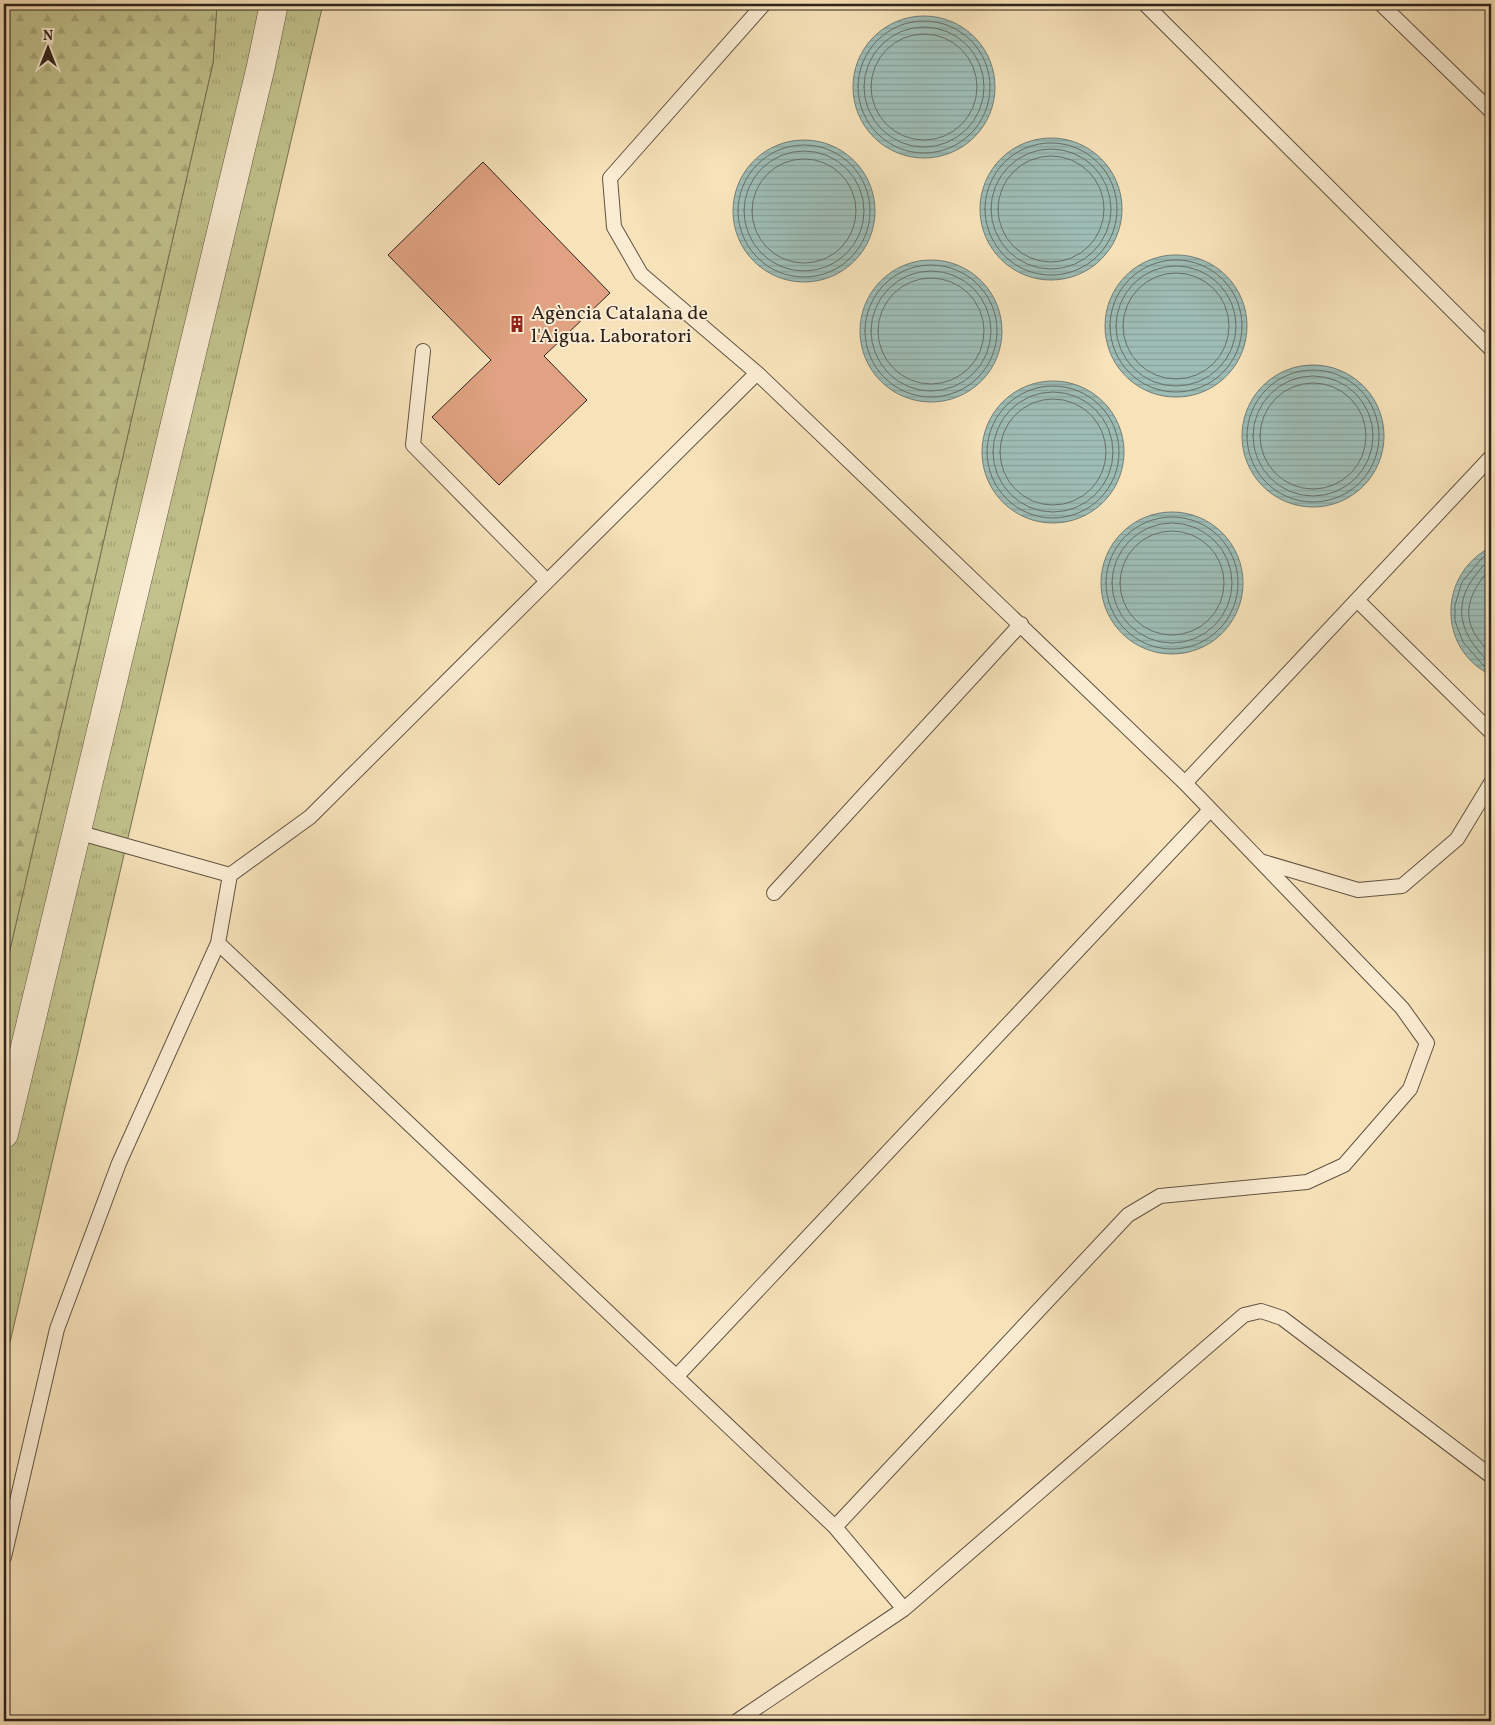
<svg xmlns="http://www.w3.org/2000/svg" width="1495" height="1725" font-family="Vollkorn,serif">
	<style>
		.grass { fill: url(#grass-tufts); stroke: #787254 }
		.forest { fill: url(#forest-firs); stroke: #787254 }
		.water { fill: url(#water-rules); stroke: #727f78 }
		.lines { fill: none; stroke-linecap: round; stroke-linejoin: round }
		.shore { stroke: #667068; stroke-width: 1 }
		.building { fill: #e0a282; stroke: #2f231c }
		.service-casing { stroke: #615343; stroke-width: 16 }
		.tertiary-casing { stroke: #615343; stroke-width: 29 }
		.service { stroke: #faecd2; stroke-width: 14 }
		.tertiary { stroke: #faecd2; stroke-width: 28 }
		.labels { text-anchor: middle; stroke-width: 4; stroke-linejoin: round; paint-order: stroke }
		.poi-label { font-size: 20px; fill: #2f231c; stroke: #faecd2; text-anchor: start }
	</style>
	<defs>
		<pattern id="grass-tufts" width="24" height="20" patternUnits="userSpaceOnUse" patternTransform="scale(1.25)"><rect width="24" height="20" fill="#c1c28c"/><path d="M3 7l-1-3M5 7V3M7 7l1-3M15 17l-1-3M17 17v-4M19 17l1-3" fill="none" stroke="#a6a678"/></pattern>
		<pattern id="forest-firs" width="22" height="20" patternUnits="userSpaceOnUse" patternTransform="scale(1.25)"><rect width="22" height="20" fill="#c1c28c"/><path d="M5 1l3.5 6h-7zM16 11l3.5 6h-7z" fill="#a6a678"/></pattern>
		<pattern id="water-rules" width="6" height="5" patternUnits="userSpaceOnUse" patternTransform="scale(1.25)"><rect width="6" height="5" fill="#9ebdb5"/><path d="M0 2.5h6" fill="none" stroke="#88a29b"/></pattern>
	</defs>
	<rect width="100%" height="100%" fill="#f7e2b9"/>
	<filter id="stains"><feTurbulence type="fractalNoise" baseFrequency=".004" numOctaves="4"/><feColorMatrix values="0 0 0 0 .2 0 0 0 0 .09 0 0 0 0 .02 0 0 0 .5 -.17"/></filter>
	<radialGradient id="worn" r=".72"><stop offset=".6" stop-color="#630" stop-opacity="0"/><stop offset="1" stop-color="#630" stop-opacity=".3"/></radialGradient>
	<path class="grass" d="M217 4H323L4 1368V976L213 63Z"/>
	<path class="forest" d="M4 4H217L213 63 4 976Z"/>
	<path class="water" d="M853 87a71 71 0 1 1 142 0a71 71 0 1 1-142 0Z
		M980 209a71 71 0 1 1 142 0a71 71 0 1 1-142 0Z
		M733 211a71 71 0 1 1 142 0a71 71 0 1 1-142 0Z
		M1105 326a71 71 0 1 1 142 0a71 71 0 1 1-142 0Z
		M860 331a71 71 0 1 1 142 0a71 71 0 1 1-142 0Z
		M1242 436a71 71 0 1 1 142 0a71 71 0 1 1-142 0Z
		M982 452a71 71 0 1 1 142 0a71 71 0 1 1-142 0Z
		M1101 583a71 71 0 1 1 142 0a71 71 0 1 1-142 0Z
		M1491 547V675C1437 649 1438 574 1491 547Z"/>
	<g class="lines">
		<path class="shore" d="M858 87a66 66 0 1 1 132 0a66 66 0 1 1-132 0Z
			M864 87a60 60 0 1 1 120 0a60 60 0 1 1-120 0Z
			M871 87a53 53 0 1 1 106 0a53 53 0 1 1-106 0Z
			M985 209a66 66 0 1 1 132 0a66 66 0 1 1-132 0Z
			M738 211a66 66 0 1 1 132 0a66 66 0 1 1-132 0Z
			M991 209a60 60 0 1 1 120 0a60 60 0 1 1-120 0Z
			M744 211a60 60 0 1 1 120 0a60 60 0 1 1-120 0Z
			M998 209a53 53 0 1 1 106 0a53 53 0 1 1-106 0Z
			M752 211a52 52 0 1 1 104 0a52 52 0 1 1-104 0Z
			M1110 326a66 66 0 1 1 132 0a66 66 0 1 1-132 0Z
			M865 331a66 66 0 1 1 132 0a66 66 0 1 1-132 0Z
			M1116 326a60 60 0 1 1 120 0a60 60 0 1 1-120 0Z
			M871 331a60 60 0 1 1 120 0a60 60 0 1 1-120 0Z
			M1123 326a53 53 0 1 1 106 0a53 53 0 1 1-106 0Z
			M878 331a53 53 0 1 1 106 0a53 53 0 1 1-106 0Z
			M1247 436a66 66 0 1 1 132 0a66 66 0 1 1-132 0Z
			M1253 436a60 60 0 1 1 120 0a60 60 0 1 1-120 0Z
			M1260 436a53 53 0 1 1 106 0a53 53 0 1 1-106 0Z
			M987 452a66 66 0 1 1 132 0a66 66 0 1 1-132 0Z
			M993 452a60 60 0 1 1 120 0a60 60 0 1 1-120 0Z
			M1000 452a53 53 0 1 1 106 0a53 53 0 1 1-106 0Z
			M1106 583a66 66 0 1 1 132 0a66 66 0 1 1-132 0Z
			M1112 583a60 60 0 1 1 120 0a60 60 0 1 1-120 0Z
			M1120 583a52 52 0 1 1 104 0a52 52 0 1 1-104 0Z
			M1491 553 1482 558 1462 582 1455 605V621L1463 642 1483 665 1491 670
			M1491 560C1484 563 1480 570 1475 576 1456 600 1458 626 1477 649 1482 654 1485 660 1491 663
			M1491 568C1473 587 1460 611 1476 636 1480 642 1486 648 1491 654"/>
	</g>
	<path class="building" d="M483 162 610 293 544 356 587 400 499 485 432 417 491 360 388 255Z"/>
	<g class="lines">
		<g class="service-casing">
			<path id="service" d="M1145 4 1491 349
				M1381 4 1491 111
				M423 351 413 445 547 581
				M757 373 1185 783 1402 1008 1427 1043 1410 1089 1344 1165 1307 1182 1160 1196 1128 1215 835 1527
				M1357 600 1491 732
				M1185 783 1491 457
				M77 832 230 875
				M1260 861 1358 890 1402 886 1457 839 1491 783
				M774 893 1021 624
				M218 943 835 1527 904 1609 737 1721
				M676 1377 1210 810
				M4 1557 57 1329 119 1163 218 943 230 875 310 817 757 373 641 274 614 227 610 178 764 4
				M904 1609 1244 1315 1261 1311 1282 1318 1491 1476"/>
		</g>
		<g class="tertiary-casing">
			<path id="tertiary" d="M4 1134 261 66 274 4"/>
		</g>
		<use href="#service" class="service"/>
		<use href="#tertiary" class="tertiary"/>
	</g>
	<defs>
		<g id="building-bare" transform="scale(1.35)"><path d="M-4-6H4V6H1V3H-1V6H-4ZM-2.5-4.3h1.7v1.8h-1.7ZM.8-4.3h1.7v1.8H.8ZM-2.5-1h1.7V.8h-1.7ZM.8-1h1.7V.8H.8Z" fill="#8f2418" stroke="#faecd2" stroke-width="2.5" paint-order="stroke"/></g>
	</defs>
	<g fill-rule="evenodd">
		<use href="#building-bare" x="517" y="324"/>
	</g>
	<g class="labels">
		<g class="poi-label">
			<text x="531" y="319">Agència Catalana de<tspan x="531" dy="23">l'Aigua. Laboratori</tspan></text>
		</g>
	</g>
	<rect width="1495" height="1725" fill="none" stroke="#f7e2b9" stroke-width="20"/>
	<rect x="5" y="5" width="1485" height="1715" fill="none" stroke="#2f231c" stroke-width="2.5"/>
	<rect x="10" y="10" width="1475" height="1705" fill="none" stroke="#2f231c"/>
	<g transform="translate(48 48)" stroke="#faecd2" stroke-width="4" paint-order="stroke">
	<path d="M0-4L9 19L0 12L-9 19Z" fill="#2f231c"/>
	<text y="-8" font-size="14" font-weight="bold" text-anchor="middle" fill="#2f231c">N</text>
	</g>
	<rect width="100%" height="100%" filter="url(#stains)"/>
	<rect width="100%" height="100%" fill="url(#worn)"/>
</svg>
